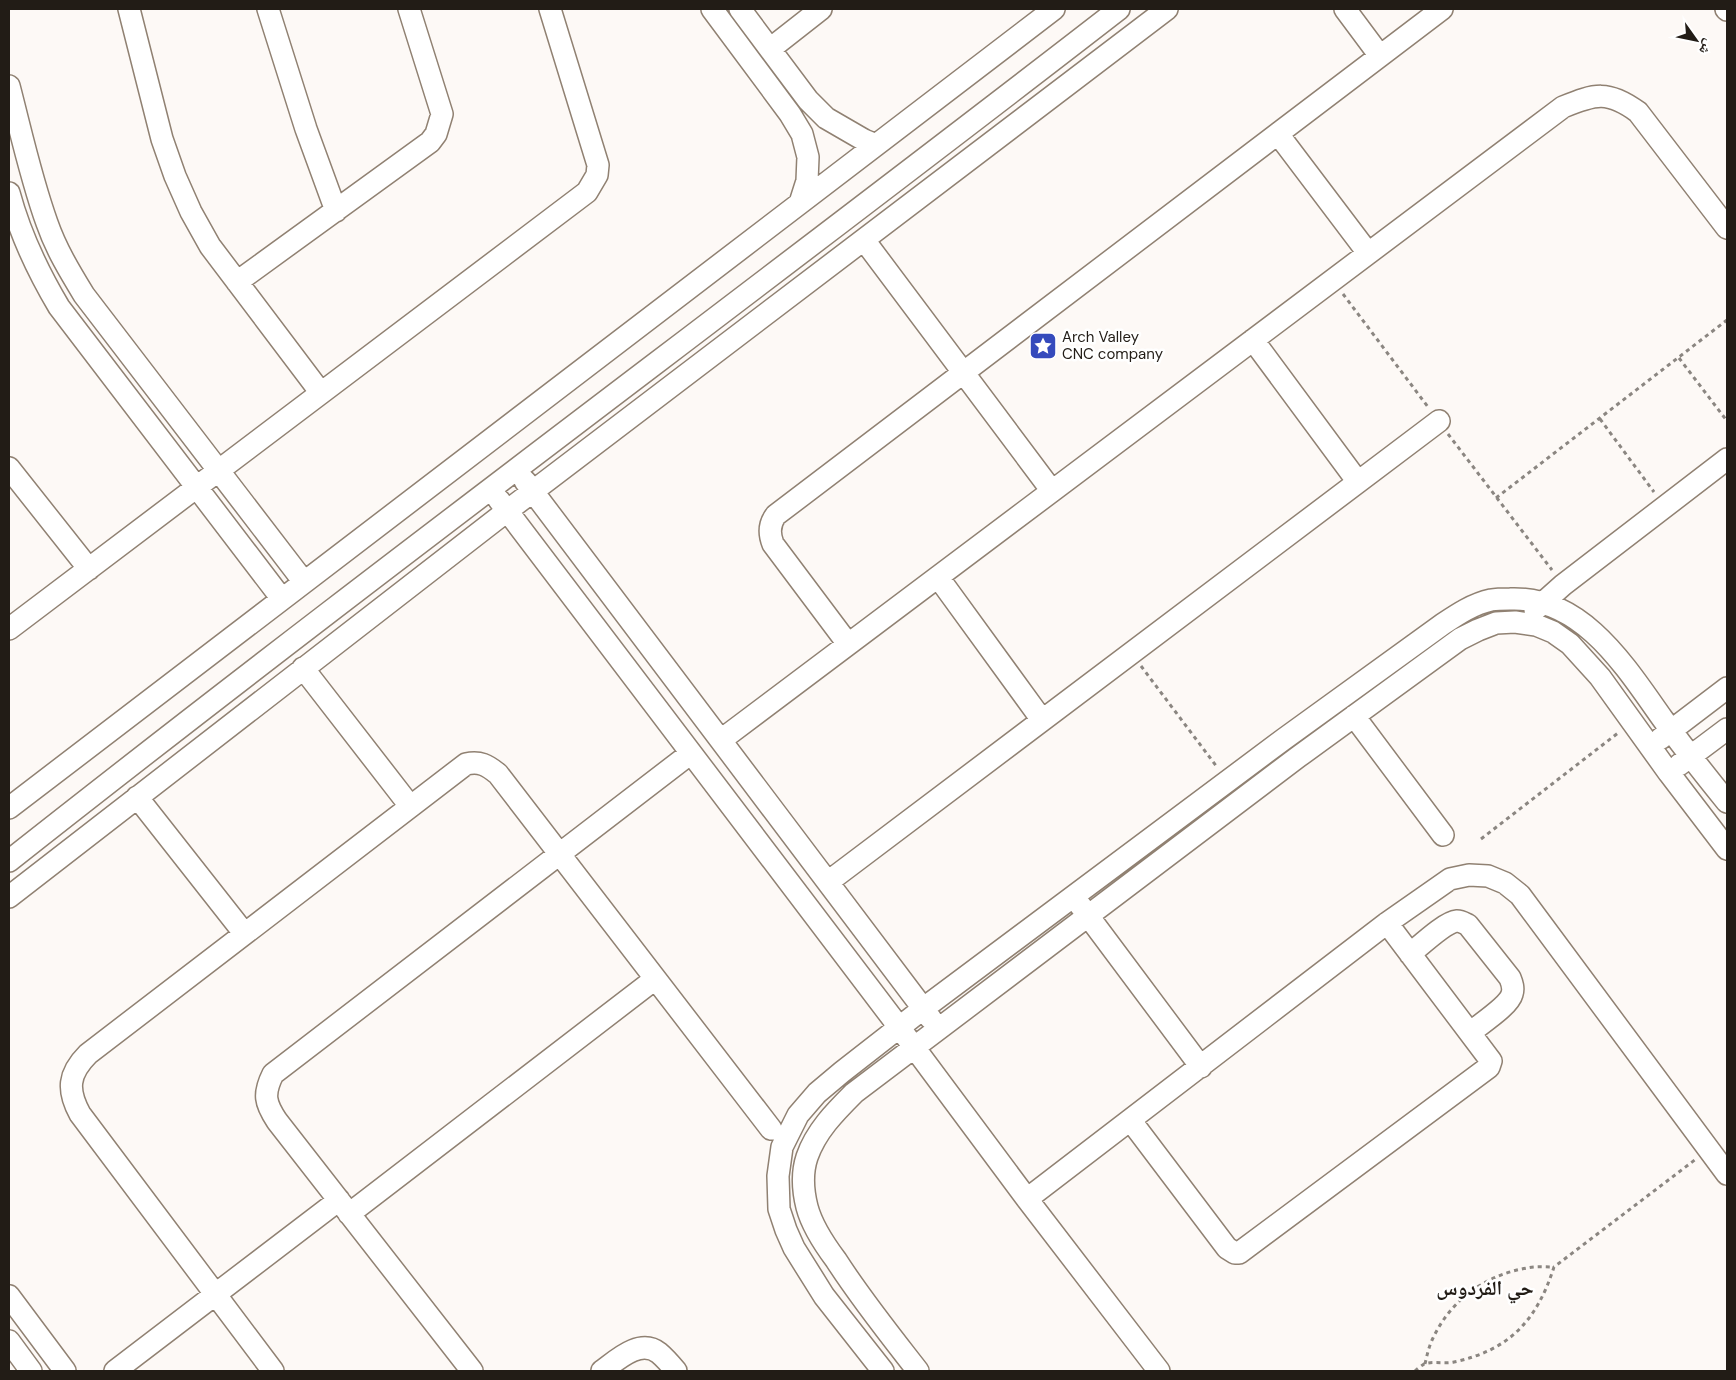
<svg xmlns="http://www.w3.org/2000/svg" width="1736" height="1380" font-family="'DM Sans','Noto Naskh Arabic',sans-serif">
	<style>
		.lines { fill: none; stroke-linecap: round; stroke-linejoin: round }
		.minor-casing { stroke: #908172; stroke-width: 24 }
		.path { stroke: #8b8681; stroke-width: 3; stroke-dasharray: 4 4; stroke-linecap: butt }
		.minor { stroke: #fff; stroke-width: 21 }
		.labels { text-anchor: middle; stroke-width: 5; stroke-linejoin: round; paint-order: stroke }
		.poi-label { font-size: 15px; fill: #221c16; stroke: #fff; text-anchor: start }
		.district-label { font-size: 20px; font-weight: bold; fill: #221c16; stroke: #fff }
	</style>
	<rect width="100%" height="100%" fill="#fdf9f6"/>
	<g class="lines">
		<g class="minor-casing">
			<path id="minor" d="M129 9 162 139 175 176 191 212 210 246 321 393
				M268 9 306 129 336 211
				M712 9 790 114 802 134 808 157 807 181 800 203
				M740 9 808 100 826 118 864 140 876 145
				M1345 9 1380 56
				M1726 9 1727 10
				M770 49 821 9
				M9 86C21 132 31 179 47 223 56 249 70 272 84 295L304 582
				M1278 134 1368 253
				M9 193C20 234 37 270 59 307L282 599
				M864 240 1052 491
				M237 282 430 142 436 134 442 114 409 9
				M1253 340 1358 482
				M9 468 89 569
				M525 481 931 1019
				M499 500 899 1027 1027 1199 1159 1371
				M938 577 1042 720
				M1535 610 1563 585 1727 459
				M9 629 587 192 597 175 598 165 550 9
				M848 644 773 544C769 534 769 524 776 515L1442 9
				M303 668 410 806
				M1354 716 1443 835
				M1660 739 1727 688
				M721 740 1563 107C1595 94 1608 90 1638 112L1727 228
				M1679 765 1727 729
				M137 797 244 933
				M9 808 1054 9
				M9 861C375 572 750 295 1119 9
				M828 882 1439 421
				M9 897 507 511 1167 9
				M1080 905 1201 1067
				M1410 954C1420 946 1445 922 1457 921 1461 921 1464 923 1468 925L1510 978C1512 983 1514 988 1512 994 1509 1006 1480 1024 1470 1033
				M1131 1121 1227 1248 1235 1253H1239L1489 1067 1491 1061 1387 923
				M1027 1199 1387 923 1450 879 1469 875 1488 876 1505 883 1520 895 1727 1174
				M349 1214 655 979
				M9 1296 65 1371
				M9 1341 31 1371
				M115 1371 339 1200
				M273 1371 80 1114C67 1090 68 1074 88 1054L466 764C480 761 487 765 498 774L771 1129
				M472 1371 277 1121C265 1103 263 1094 273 1074L691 753
				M602 1371C617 1360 640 1338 659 1353 665 1358 671 1365 676 1371
				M883 1371 824 1296 794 1248 786 1230 779 1209 778 1176 782 1147 798 1115 817 1093 842 1072 924 1008 1284 739 1443 624C1458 614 1473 604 1491 600 1497 599 1504 599 1510 599 1582 596 1625 666 1662 718 1683 747 1705 775 1727 802
				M918 1371C890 1335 861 1299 836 1260 824 1244 812 1226 807 1207 803 1191 802 1172 807 1157 816 1131 835 1112 854 1093L1298 757 1460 639 1478 630 1496 623 1515 622 1536 625 1553 632 1570 644 1600 677 1669 773 1727 849"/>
		</g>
		<path class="path" d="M1343 294 1428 407
			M1679 358 1727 421
			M1600 419 1654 492
			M1448 434 1552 570
			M1496 498 1727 320
			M1141 666 1217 767
			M1481 839 1618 733
			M1425 1364C1427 1355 1429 1346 1433 1338 1451 1300 1485 1275 1527 1268 1535 1266 1545 1267 1554 1267
			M1415 1371C1417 1369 1421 1366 1424 1364 1432 1361 1445 1364 1454 1362 1510 1350 1537 1320 1554 1267L1696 1159"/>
		<use href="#minor" class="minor"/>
	</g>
	<defs>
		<g id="sight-square" transform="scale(1.4375)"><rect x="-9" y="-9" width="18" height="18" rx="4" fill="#354abc" stroke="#fff"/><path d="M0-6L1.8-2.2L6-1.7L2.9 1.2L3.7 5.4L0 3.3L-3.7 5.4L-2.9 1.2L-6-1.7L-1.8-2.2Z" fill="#fff"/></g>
	</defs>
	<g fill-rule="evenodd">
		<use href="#sight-square" x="1043" y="346"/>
	</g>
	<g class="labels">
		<g class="poi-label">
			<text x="1062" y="342">Arch Valley<tspan x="1062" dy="17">CNC company</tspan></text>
		</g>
		<g class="district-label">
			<text x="1485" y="1295">حي الفردوس</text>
		</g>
	</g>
	<rect width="1736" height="1380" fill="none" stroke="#221c16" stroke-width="20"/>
	<g transform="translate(1696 40) rotate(123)" stroke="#ffffff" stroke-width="4" paint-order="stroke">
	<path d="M0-4L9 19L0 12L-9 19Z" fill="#221c16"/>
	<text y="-8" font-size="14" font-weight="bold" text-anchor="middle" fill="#221c16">ش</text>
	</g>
</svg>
